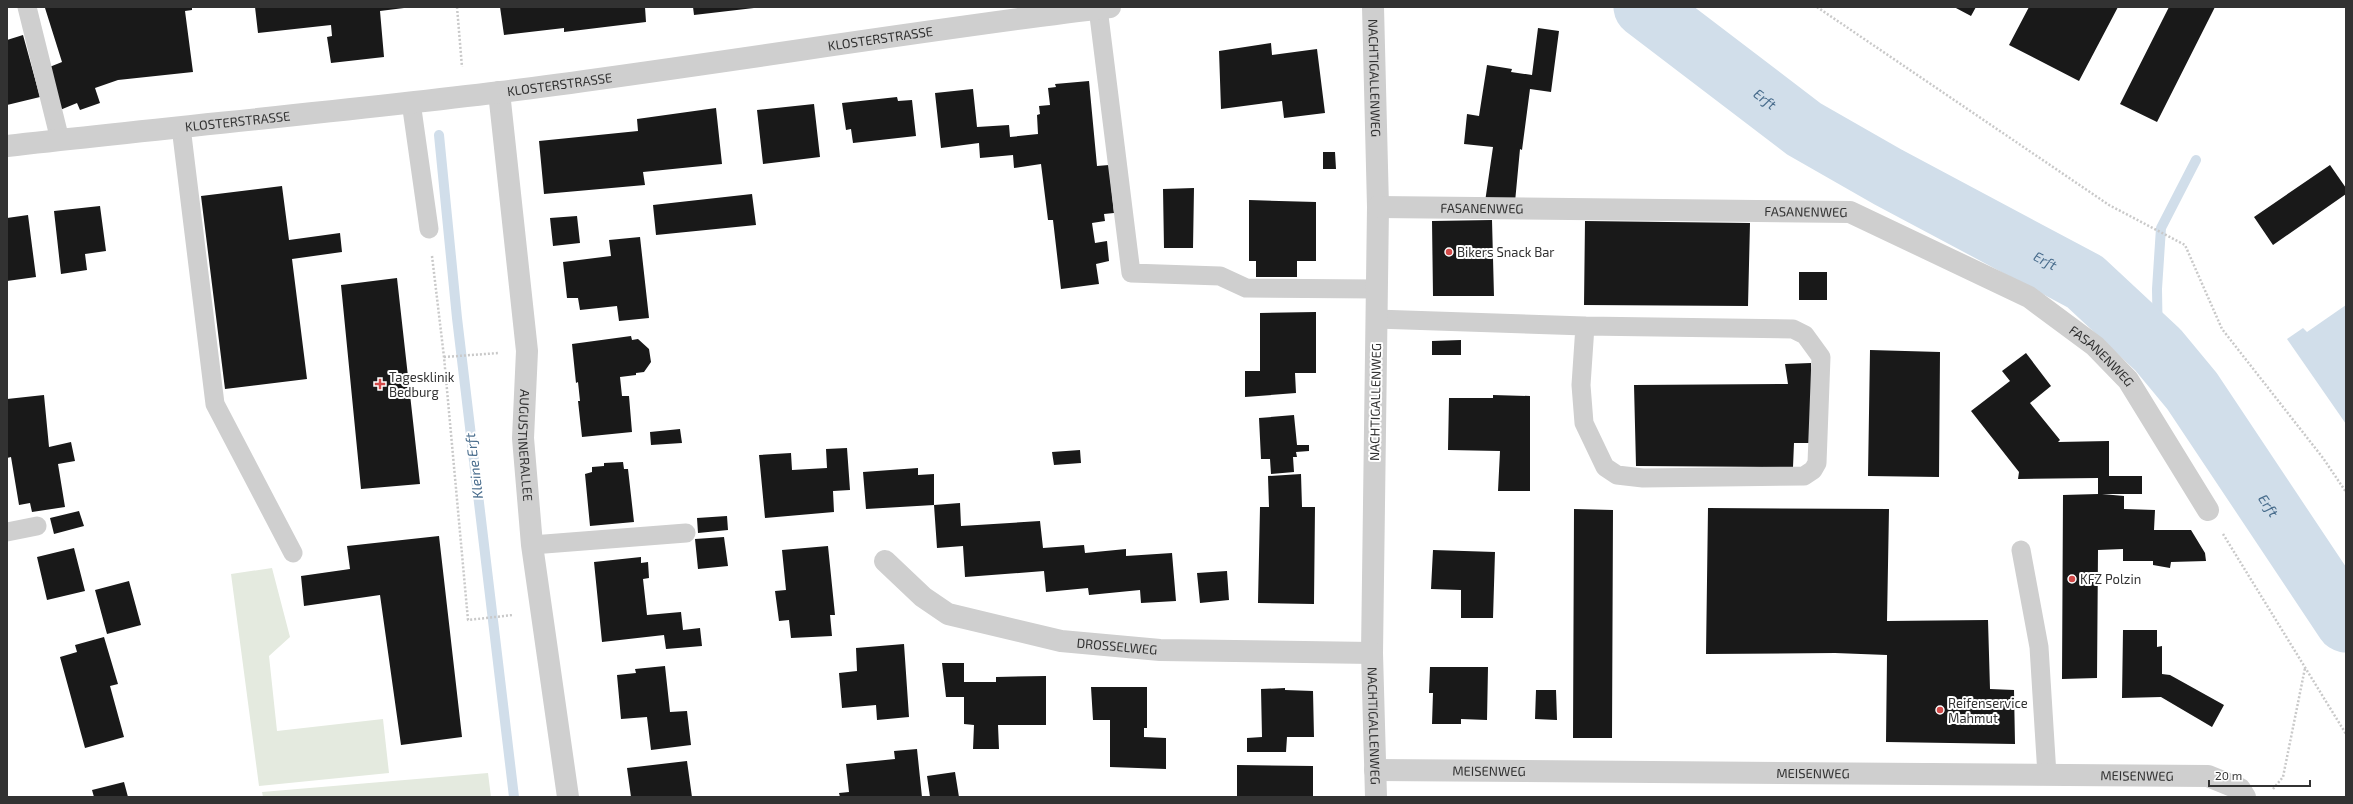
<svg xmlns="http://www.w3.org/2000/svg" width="2353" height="804" font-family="'Exo 2',sans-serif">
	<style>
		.green { fill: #e4eadf }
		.water { fill: #d1deea }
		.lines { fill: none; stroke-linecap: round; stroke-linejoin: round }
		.stream { stroke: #d1deea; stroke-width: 10 }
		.river { stroke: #d1deea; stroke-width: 61 }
		.building { fill: #191919 }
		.path { stroke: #c9c9c9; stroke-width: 2.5; stroke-dasharray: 2 2; stroke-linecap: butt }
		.service { stroke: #cfcfcf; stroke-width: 19 }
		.minor { stroke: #cfcfcf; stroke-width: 22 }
		.poi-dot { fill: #d34b4a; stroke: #fff; stroke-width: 1.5 }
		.labels { text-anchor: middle; stroke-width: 4; stroke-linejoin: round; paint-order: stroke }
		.street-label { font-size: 13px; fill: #323232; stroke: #fff }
		.poi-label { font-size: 13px; fill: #323232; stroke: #fff; text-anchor: start }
		.water-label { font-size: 14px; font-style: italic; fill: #486c8c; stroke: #fff }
	</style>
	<rect width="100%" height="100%" fill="#fff"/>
	<path class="green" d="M272 568 290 637 269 656 277 731 383 719 389 773 259 786 231 574Z
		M488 773 491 797H263L262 792Z"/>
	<path class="water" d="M2346 305V424L2287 339 2303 328 2307 332Z"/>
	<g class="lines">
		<path class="stream" d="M439 135 457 318 514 797
			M2158 350 2157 289 2161 228 2196 160"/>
		<path class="river" id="s1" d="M1644 7 1804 129 1888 177 2085 282 2158 350 2192 391 2346 622"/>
	</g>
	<path class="building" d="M49 7H192V10L185 11 193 72 118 80 95 88 100 103 80 110 77 103 60 110 47 68 62 62 45 8Z
		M255 7H404V8L380 11 384 57 331 63 327 37 332 36 331 25 258 33Z
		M500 7H645L646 22 564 32V28L504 35Z
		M693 7H754V8L694 15Z
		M1954 7H1976L1971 16Z
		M2029 7H2118L2079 81 2009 45Z
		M2169 7H2215L2157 122 2120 104Z
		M1538 28 1559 31 1551 92 1530 89 1522 150 1520 149 1515 202H1485L1493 147 1464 144 1467 114 1479 116 1487 65 1512 69 1511 72 1532 75Z
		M23 35 40 97 7 105V40Z
		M1271 43 1272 55 1317 49 1325 113 1284 118 1282 101 1221 109 1219 51Z
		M1089 81 1097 166 1109 165 1114 213 1104 214 1105 221 1092 223 1095 243 1107 241 1109 261 1096 264 1099 284 1061 289 1053 220H1048L1041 164 1014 168 1013 155 980 158 979 143 941 148 935 93 973 89 977 127 1009 125 1010 137 1038 134 1037 115 1040 114 1039 106 1050 105 1048 88 1056 87 1055 84Z
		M897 97 898 101 912 100 916 136 853 143 851 129 846 130 842 103Z
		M814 104 820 157 763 164 757 110Z
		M716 108 722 164 643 172 645 185 544 194 539 141 638 131 637 119Z
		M1323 152H1335L1336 169H1323Z
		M2330 165 2346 188V194L2273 245 2254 217Z
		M282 186 289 240 340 233 342 252 292 259 307 379 225 389 201 196Z
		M1194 188 1193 248H1164L1163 189Z
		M752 194 756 225 656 235 653 205Z
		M1249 200 1316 202V261H1297V277H1256V261H1249Z
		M100 206 106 251 85 254 87 270 61 274 54 211Z
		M28 215 36 277 7 281V218Z
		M577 216 580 243 553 246 550 218Z
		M1492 220 1494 296H1433L1432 221Z
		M1585 221 1750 223 1748 306 1584 305Z
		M640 237 649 318 619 321 617 306 580 310 578 298H567L563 262 611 256 609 240Z
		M1799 272H1827V300H1799Z
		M397 278 420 484 361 489 341 285Z
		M1316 312V373H1295L1296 393 1245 397V371H1260V313Z
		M631 336 632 340 638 339 649 349 651 362 644 372 636 373V375L620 377 622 396H629L632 432 582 437 578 401H580L578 382 576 383 572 344Z
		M1461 340V355H1432V341Z
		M1870 350 1940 352 1939 477 1868 476Z
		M2026 353 2051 386 2030 403 2060 440 2058 442 2109 441V476H2142V494H2102L2124 496V509L2155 510 2154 530H2191L2205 553 2206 561 2171 562 2170 568 2153 565V561H2123V549L2098 550 2097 678 2062 679 2063 495 2098 494V478L2018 479 2019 472 1971 411 2010 381 2002 371Z
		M1811 363V443H1794L1793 467 1636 466 1634 385 1788 384 1785 364Z
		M44 395 49 447 71 442 75 461 58 464 65 507 32 512 30 503 19 505 11 457 7 458V399Z
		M1493 395 1530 396V491H1498L1500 451 1448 450 1449 398H1493Z
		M1294 415 1297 445H1309V451L1296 452 1297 457H1293L1294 472 1271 474 1270 459H1261L1259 418Z
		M680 429 682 443 651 445 650 432Z
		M847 448 850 490 833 491 834 512 765 518 759 455 791 453 792 470 827 468 826 449Z
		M1080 450 1081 463 1054 465 1052 452Z
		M623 462 624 469H628L634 522 590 526 585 474 592 472V467L604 466V463Z
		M918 468V475L934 474V505L866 509 863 472Z
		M1301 474 1302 507H1315L1314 604 1258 603 1260 507H1269L1268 476Z
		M960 503 961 526 1040 521 1043 548 1084 545 1085 553 1126 549V556L1172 553 1176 601 1141 603 1140 590 1089 595 1088 588 1046 592 1044 571 965 577 963 546 937 548 934 505Z
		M1708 508 1889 509 1887 621 1988 620 1990 689 2014 690 2015 744 1886 742 1887 655 1835 653 1706 654Z
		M1574 509 1613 510 1612 738H1573Z
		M79 511 84 526 54 534 50 518Z
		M727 516 728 530 698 533 697 518Z
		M439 536 462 737 401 745 380 595 304 606 301 576 350 569 347 546Z
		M724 537 728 566 698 569 695 539Z
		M828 546 835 615H830L832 636 791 638 789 620 779 621 775 591 786 590 782 550Z
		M74 548 85 591 47 600 37 557Z
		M1433 550 1495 552 1493 618H1461V590L1431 589Z
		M641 557V563L648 562 649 578 643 579 647 615 681 612 683 630 700 628 702 646 666 649 664 635 602 642 594 562Z
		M1227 571 1229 600 1200 603 1197 573Z
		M129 581 141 625 107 634 95 590Z
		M2123 630H2157V647L2162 646V674L2170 675 2224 705 2212 727 2161 697 2122 698Z
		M104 637 118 684 110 686 124 737 85 748 60 657 77 652 75 645Z
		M904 644 909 717 877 720 876 705 842 708 839 673 857 671 856 648Z
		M942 663H964V682H996V677L1046 676V725H998L999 749H973L974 725 964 724V697H946Z
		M665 666 670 712 687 711 691 745 651 750 647 717 621 719 617 675 636 673 635 669Z
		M1430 667H1488L1487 720 1461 719V724H1432L1433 693H1429Z
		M1091 687H1147V728H1144V737L1166 738V769L1110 767V720H1093Z
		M1285 688V690L1313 691 1314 737H1287L1286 752H1247V738L1262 737 1261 689Z
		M1536 690H1556L1557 720 1535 719Z
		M917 749 922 797H840L839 793 849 792 846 764 895 759 894 751Z
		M687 761 692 797H631L627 768Z
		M1237 765 1313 766V797H1237Z
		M955 772 959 797H930L927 776Z
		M124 782 128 797H94L92 790Z"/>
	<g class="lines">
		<path class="path" d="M457 7 462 67
			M1817 7 2109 205 2185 245 2222 329 2323 458 2346 492
			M432 256 444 357 468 620 513 615
			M444 357 499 353
			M2223 534 2346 734
			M2273 789 2283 777 2305 668"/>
		<path class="service" d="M27 7 60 140
			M1098 8 1131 273 1220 276 1246 288 1376 289
			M411 102 429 229
			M181 127 215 404 293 553
			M1376 319 1585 326 1793 329 1805 335 1821 357 1817 463 1813 470 1804 476 1643 478 1617 475 1605 467 1584 423 1581 385 1585 326
			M7 532 37 526
			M532 545 686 533
			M2021 550 2039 647 2047 775"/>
		<g class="minor">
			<path id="s2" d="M1373 7 1378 207 1372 653 1376 797"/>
			<path id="s3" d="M499 92 527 351 523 438 532 545 568 797"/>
			<path id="s4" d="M7 146C172 127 337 112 501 92 705 66 907 32 1110 7"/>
			<path id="s5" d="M1378 207 1850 212 2029 297 2095 346 2128 380 2208 510"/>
			<path id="s6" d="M885 561 923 597 948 614 1061 641 1160 650 1372 653"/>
			<path id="s7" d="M1375 770 2208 776 2240 789 2245 797"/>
		</g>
	</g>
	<g class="poi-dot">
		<circle cx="1449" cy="252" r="4"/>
		<path d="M378 378h4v4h4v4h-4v4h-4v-4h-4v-4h4z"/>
		<circle cx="2072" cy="579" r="4"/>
		<circle cx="1940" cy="710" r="4"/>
	</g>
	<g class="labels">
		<g class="street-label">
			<text dy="5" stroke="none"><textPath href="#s4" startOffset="880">KLOSTERSTRASSE</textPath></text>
			<text dy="5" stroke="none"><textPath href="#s2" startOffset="71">NACHTIGALLENWEG</textPath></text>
			<text dy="5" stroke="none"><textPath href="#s4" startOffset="556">KLOSTERSTRASSE</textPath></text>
			<text dy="5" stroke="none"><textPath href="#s4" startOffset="232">KLOSTERSTRASSE</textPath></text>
			<text dy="5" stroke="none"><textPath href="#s5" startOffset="104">FASANENWEG</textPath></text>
			<text dy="5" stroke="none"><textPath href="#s5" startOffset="428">FASANENWEG</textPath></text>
			<text dy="5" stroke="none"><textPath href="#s5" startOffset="764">FASANENWEG</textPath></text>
			<text transform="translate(1375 402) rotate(-89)" y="5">NACHTIGALLENWEG</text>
			<text dy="5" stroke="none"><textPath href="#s3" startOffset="355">AUGUSTINERALLEE</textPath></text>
			<text dy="5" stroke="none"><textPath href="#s6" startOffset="255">DROSSELWEG</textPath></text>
			<text dy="5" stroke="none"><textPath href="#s2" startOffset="719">NACHTIGALLENWEG</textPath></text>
			<text dy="5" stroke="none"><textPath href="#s7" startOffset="114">MEISENWEG</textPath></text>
			<text dy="5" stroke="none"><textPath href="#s7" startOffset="438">MEISENWEG</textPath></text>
			<text dy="5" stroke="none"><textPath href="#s7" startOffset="762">MEISENWEG</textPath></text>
		</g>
		<g class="poi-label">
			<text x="1457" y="257">Bikers Snack Bar</text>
			<text x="389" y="382">Tagesklinik<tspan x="389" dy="15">Bedburg</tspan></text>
			<text x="2080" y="584">KFZ Polzin</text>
			<text x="1948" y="708">Reifenservice<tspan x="1948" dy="15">Mahmut</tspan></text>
		</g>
		<g class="water-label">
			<text dy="5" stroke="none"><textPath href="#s1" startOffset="152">Erft</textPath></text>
			<text dy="5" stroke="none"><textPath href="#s1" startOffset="476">Erft</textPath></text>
			<text transform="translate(474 466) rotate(-97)" y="5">Kleine Erft</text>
			<text dy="5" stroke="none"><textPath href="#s1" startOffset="812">Erft</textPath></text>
		</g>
	</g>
	<rect width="2353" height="804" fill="none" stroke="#323232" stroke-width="16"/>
	<path d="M2209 780v6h101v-6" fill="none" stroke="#323232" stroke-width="2"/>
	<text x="2215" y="780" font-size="12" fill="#323232" stroke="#ffffff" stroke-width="3" paint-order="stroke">20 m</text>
</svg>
